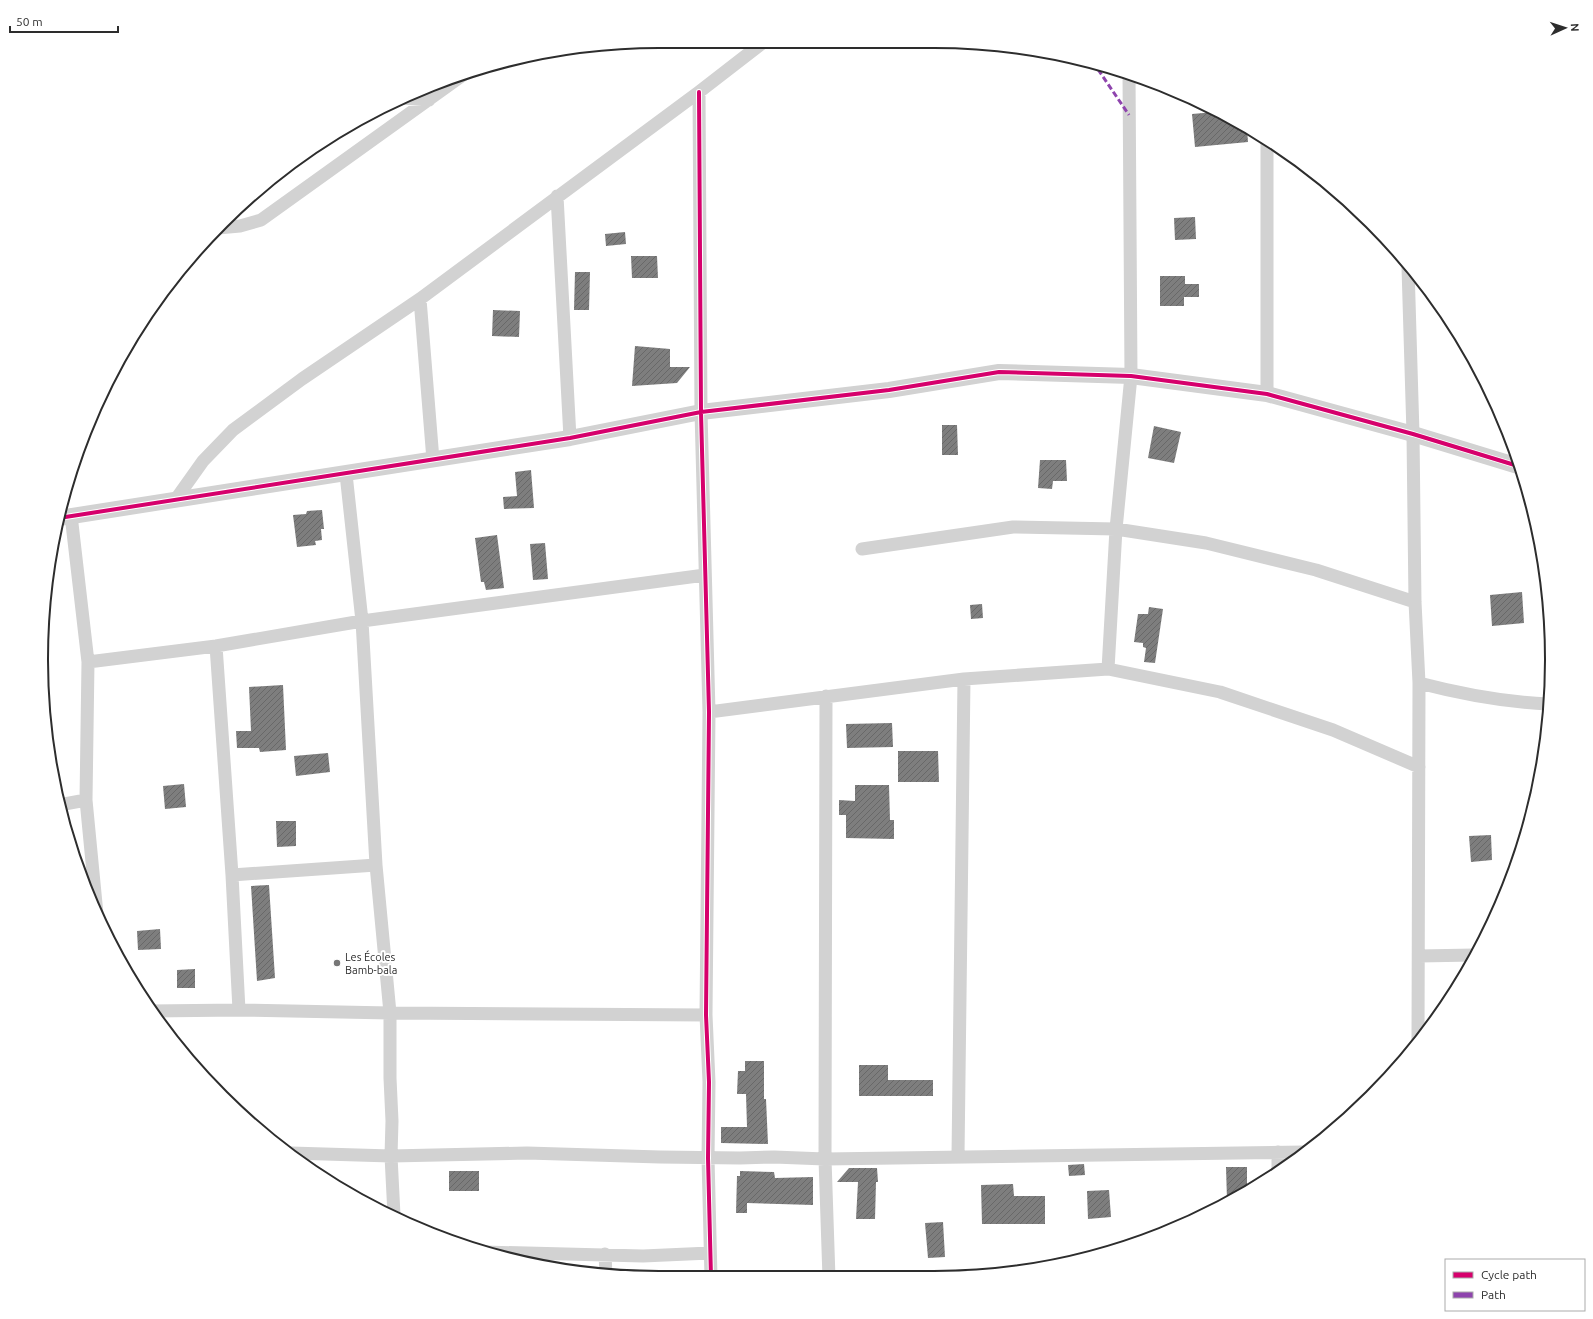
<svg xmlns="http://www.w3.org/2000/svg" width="1593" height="1319" font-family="Ubuntu,sans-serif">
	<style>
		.building { fill: url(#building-hatch) }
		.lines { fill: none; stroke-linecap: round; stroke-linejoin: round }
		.minor { stroke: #d2d2d2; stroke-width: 13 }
		.tertiary { stroke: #d2d2d2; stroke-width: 16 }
		.quiet { stroke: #8e44ad; stroke-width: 3; stroke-dasharray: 6 3; stroke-linecap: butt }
		.cycleway-casing { stroke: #fff; stroke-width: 6 }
		.cycleway { stroke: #d6006c; stroke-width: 4 }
		.poi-dot { fill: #767676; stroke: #fff; stroke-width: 1.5 }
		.labels { text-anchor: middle; stroke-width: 4; stroke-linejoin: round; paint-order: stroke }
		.poi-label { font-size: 11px; fill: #2d2d2d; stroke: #fff; text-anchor: start }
		.rim { fill: none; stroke: #2d2d2d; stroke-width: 2 }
	</style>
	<defs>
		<pattern id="building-hatch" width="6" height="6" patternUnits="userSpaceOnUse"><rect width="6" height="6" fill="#7e7e7e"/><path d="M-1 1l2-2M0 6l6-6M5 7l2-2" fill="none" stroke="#686868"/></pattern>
	</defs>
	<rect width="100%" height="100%" fill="#fff"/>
	<path class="building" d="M1215 112 1247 129 1248 142 1195 147 1192 114Z
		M1195 217 1196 239 1175 240 1174 218Z
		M625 232 626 244 606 246 605 234Z
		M631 256H657L658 278H632Z
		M575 272H590L589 310H574Z
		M1160 276H1185V284H1199V297H1184V306H1160Z
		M493 310 520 311 519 337 492 336Z
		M635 346 670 349V367H690L677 383 632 386Z
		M942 425H957L958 455H942Z
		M1154 426 1181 432 1174 463 1148 458Z
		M1040 460H1066L1067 481H1053L1052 489 1038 488Z
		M531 470 534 508 504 509 503 497 517 496 515 472Z
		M322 510 324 529H321L322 540 315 541 316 545 297 547 293 515 306 514 307 511Z
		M497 535 504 588 486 590 484 582H481L475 538Z
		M545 543 548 579 533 580 530 544Z
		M1522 592 1524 623 1492 626 1490 595Z
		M982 604 983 618 971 619 970 605Z
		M1149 607 1163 609 1155 663 1144 662 1146 648 1143 647V643L1134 642 1138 614H1148Z
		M283 685 286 750 260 752 259 748H237L236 731H251L249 687Z
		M892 723 893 747 847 748 846 724Z
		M898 751H938L939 782H898Z
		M328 753 330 772 296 776 294 756Z
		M184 784 186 807 165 809 163 786Z
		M855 785H889L890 820H894V839L846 838V815H839V800L855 801Z
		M276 821H296V846L277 847Z
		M1491 835 1492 860 1471 862 1469 836Z
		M269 885 275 978 257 981 251 886Z
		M160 929 161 949 138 950 137 931Z
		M195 969V988H177V970Z
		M745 1061H764V1099H766L768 1144 721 1143V1127H747L746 1094H737L738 1071H745Z
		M859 1065H888V1080H933V1096H859Z
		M1084 1164 1085 1175 1069 1176 1068 1165Z
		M1226 1167H1247V1190L1227 1200Z
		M849 1168H877L878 1182H876L875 1219H856L858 1182H837Z
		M449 1171H479V1191H449Z
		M740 1171 774 1172 775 1178 813 1177V1205L747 1203V1213H736L737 1176H740Z
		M1013 1184 1014 1196H1045V1224H982L981 1185Z
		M1109 1190 1111 1217 1088 1219 1087 1191Z
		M943 1222 945 1257 928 1258 925 1223Z"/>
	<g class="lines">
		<path class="minor" d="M1129 74 1131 376 1116 529 1108 669 1220 692 1333 730 1419 767
			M699 92 701 412 709 712 706 1015 709 1082 708 1158 711 1277
			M402 98 429 100
			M1267 140V394
			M557 196 570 438
			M218 228 240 226 261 220 463 75
			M1408 267 1413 434 1415 602 1419 683 1418 1040
			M420 299 433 460
			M346 474 362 621 376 865 390 1013V1078L392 1121 391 1156 394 1215
			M176 499 203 461 233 430 302 379 420 299 699 92 761 44
			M71 515 88 662 86 800 97 914
			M862 549 1013 527 1116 529 1206 543 1316 570 1415 602
			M216 646 232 875 239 1010
			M88 662 216 646 362 621 705 575
			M1419 683C1461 694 1504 702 1548 704
			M826 696 825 1159 829 1278
			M709 712 964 679 1108 669
			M59 805 86 800
			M232 875 376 865
			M1419 956 1474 955
			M151 1011 239 1010 390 1013 706 1015
			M1278 1152V1173
			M291 1153 391 1156 527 1153 660 1157 740 1158 774 1157 825 1159 1304 1152
			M958 1156 964 679
			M485 1252 643 1256 710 1253
			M605 1254 606 1275"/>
		<path class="tertiary" d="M59 518 570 438 701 412 889 390 999 372 1131 376 1267 394 1413 434 1518 466"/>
		<path class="quiet" d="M1093 62 1129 115"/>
		<g class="cycleway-casing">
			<path id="cycleway" d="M699 92 701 412 709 712 706 1015 709 1082 708 1158 711 1277
				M59 518 570 438 701 412 889 390 999 372 1131 376 1267 394 1413 434 1518 466"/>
		</g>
		<use href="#cycleway" class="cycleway"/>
	</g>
	<circle class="poi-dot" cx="337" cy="963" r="4"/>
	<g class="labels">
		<g class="poi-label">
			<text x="345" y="961">Les Écoles<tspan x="345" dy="13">Bamb-bala</tspan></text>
		</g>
	</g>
	<path d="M0 0H1593V1319H0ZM659 48H934A611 611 0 0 1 1545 659V660A611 611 0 0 1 934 1271H659A611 611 0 0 1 48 660V659A611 611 0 0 1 659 48Z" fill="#fff" fill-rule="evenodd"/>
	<path class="rim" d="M659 48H934A611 611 0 0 1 1545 659V660A611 611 0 0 1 934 1271H659A611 611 0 0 1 48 660V659A611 611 0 0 1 659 48Z"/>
	<rect x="1445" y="1259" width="140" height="52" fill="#ffffff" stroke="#ababab"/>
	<rect x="1453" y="1272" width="20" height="6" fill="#d6006c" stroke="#ababab"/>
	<text x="1481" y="1279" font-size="12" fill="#2d2d2d">Cycle path</text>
	<rect x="1453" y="1292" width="20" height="6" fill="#8e44ad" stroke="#ababab"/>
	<text x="1481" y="1299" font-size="12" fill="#2d2d2d">Path</text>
	<g transform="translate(1565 28) rotate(87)" stroke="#ffffff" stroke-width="3" paint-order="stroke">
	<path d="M0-3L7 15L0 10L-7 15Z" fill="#2d2d2d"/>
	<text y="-6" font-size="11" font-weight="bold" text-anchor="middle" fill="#2d2d2d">N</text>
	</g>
	<path d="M10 26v6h108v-6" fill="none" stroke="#2d2d2d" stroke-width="2"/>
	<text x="16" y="26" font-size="12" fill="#2d2d2d" stroke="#ffffff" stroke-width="3" paint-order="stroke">50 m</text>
</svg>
